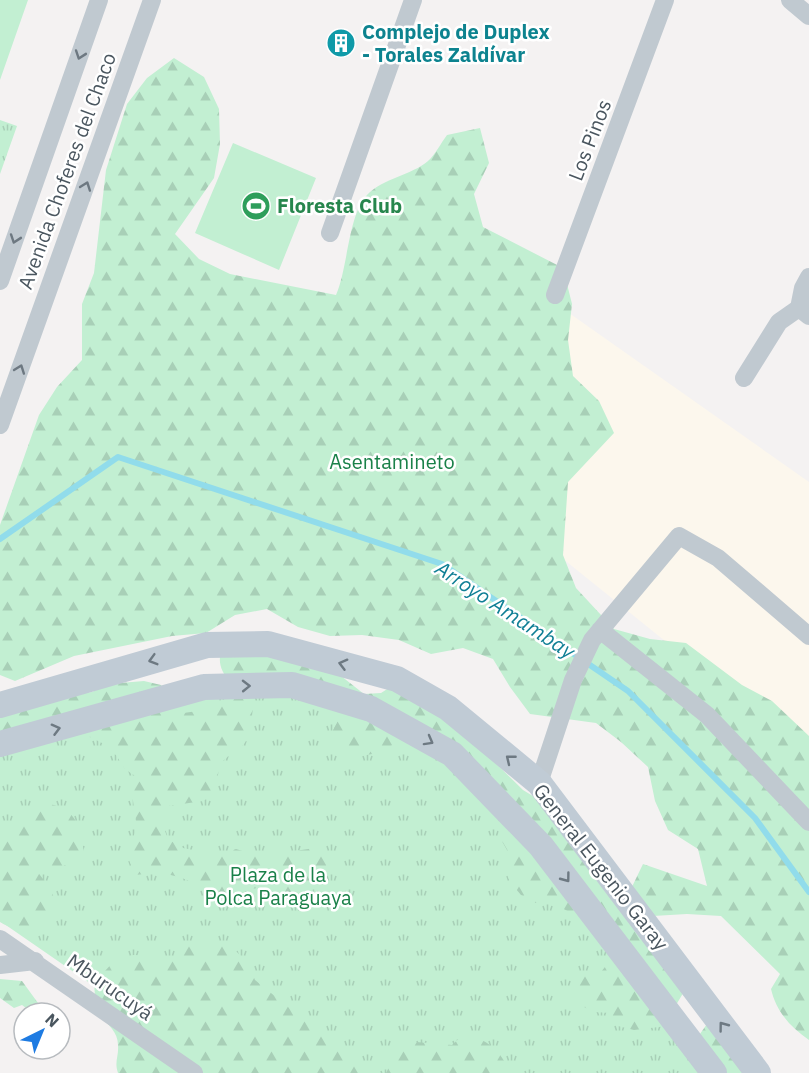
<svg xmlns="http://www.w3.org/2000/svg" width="809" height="1073" font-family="'IBM Plex Sans',sans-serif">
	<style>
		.commercial { fill: #fcf7ed }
		.grass { fill: url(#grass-tufts) }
		.forest { fill: url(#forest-firs) }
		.pitch { fill: #c2efd2 }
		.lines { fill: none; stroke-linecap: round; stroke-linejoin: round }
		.stream { stroke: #91dceb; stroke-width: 6 }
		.street { stroke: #c0c9d0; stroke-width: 18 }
		.secondary { stroke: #c0cbd5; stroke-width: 26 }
		.oneway { stroke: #6d7881 }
		.oneway2 { stroke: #6d7982 }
		.labels { text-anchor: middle; stroke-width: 5; stroke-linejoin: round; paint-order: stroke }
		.culture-label { font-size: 20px; font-weight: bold; fill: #0d838f; stroke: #fff; text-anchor: start }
		.street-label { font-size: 20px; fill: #4a565f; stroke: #fff }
		.leisure-label { font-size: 20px; font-weight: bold; fill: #27864d; stroke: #fff; text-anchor: start }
		.park-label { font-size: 20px; fill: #1a8149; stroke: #fff }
		.water-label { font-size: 21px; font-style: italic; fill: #0f7f95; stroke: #fff }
	</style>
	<defs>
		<pattern id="grass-tufts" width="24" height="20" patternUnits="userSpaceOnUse" patternTransform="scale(1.5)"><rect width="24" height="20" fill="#c2efd2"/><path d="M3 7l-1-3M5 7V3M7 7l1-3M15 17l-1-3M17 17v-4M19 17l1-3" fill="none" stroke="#a8cfb7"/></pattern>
		<pattern id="forest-firs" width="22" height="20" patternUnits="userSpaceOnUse" patternTransform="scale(1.5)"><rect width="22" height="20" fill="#c2efd2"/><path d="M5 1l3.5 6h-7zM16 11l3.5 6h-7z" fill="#a8cfb7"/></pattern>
	</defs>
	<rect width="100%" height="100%" fill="#f4f2f2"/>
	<path class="commercial" d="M569 313 809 482V757L495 504Z"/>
	<path class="grass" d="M0 120 17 126 0 174Z
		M247 687 400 723 547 857 710 1073H220L0 921V753Z"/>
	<path class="forest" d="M174 58 204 77 219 109 220 144 214 178 175 234 199 259 230 274 336 295C348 268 348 215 367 195 383 178 412 175 428 161 435 155 441 143 447 135L480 128 489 163 474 194 483 227 563 268 572 304 568 340 573 376 599 401 614 433 568 482 563 555 576 588 614 629 650 639 686 643 742 685 772 701 809 736V1040C790 1027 776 1011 771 989L780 974 721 916 687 914 653 916 629 893 643 864 707 886 698 849 668 830 655 801 648 767 621 742 596 723 530 714 510 687 493 659 463 648 431 654 399 640 362 635 330 636 298 627 267 609 235 615 206 633 172 636 74 656 15 681 0 675V525L39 415 57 387 82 360V304L94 273 106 170 127 104 147 78Z
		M227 640 336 672 364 694 381 693 395 684 472 740 523 790 541 801 691 980 673 1010 667 1026 634 1030 618 1026 611 1013 594 1012 578 1004 572 987 582 974 601 972 612 958 583 919 554 904 536 903 521 895 510 882 504 867 507 850 499 836 497 801 459 770 441 765 432 751 402 741 372 754 355 757 331 734 346 705 231 684C218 667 216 658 227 640Z
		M144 681 161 685 181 713C205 712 205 704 226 699 235 696 246 697 255 697 253 706 250 733 248 738 232 764 217 747 217 791L203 801 168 806 162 823 168 839 183 848 219 855 236 849 252 854 267 863 281 853 315 848 329 860C317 889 291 911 263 886 248 890 233 897 217 894 207 892 197 884 187 880 171 873 153 872 135 875L129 860 131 842 137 828 132 794 138 778 125 769 116 755 104 744 90 737 72 740 39 731 7 746 0 759V716L58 696 92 692 108 684Z
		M43 803C75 807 80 823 84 853L71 864 37 871C51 890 58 894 53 919 35 932 20 934 0 922V840L28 812Z
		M202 941 220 942 236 951 248 964 255 980 298 1015 341 1043 377 1073H118C114 1062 119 1056 118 1045 118 1032 108 1025 101 1016 95 1006 95 994 94 983L116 959 134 955 172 958 185 946Z
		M0 979 22 981 38 1003 47 1008V1013H33L22 1005 14 1008 0 998Z
		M714 1014 762 1073H708L695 1041Z
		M464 1034C485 1038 503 1051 509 1073H386L400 1046 416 1042 452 1045Z"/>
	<path class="pitch" d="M0 0H28L0 80Z
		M233 143 316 178 279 270 195 233Z"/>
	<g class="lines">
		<path class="stream" d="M0 539 118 457 442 564 628 691 755 818 809 892"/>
		<path class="street" d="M790 0 809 16
			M330 233 413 0
			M809 277 803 288 799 308 809 316
			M0 281 99 0
			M555 295 665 0
			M744 378 779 322 799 308
			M0 425 152 0
			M600 630 707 715 809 822
			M539 783 573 680 592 640 679 536 718 558 809 636
			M0 939 194 1073
			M0 965 35 961"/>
		<path class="secondary" d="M0 705 207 645 268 644 397 679 448 708 539 783 758 1073
			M0 744 204 687 292 685 371 709 452 754 541 846 714 1073"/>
	</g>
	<defs><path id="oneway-chevron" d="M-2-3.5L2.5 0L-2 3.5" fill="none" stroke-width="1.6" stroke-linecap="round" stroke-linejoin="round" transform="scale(1.5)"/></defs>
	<g class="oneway">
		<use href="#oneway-chevron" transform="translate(80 55) rotate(109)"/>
		<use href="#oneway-chevron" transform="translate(86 186) rotate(-70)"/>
		<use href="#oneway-chevron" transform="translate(15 239) rotate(109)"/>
		<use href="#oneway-chevron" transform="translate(20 369) rotate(-70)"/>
	</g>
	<g class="oneway2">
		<use href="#oneway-chevron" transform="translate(153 660) rotate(164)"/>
		<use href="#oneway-chevron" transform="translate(343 664) rotate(-165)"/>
		<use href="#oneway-chevron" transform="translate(246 686) rotate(-1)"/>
		<use href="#oneway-chevron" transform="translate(56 729) rotate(-15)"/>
		<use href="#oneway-chevron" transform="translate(429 741) rotate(29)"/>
		<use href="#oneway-chevron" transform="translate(510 759) rotate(-141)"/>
		<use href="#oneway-chevron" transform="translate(566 878) rotate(53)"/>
		<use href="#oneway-chevron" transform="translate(723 1026) rotate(-127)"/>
	</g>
	<defs>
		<g id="building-disc" transform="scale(1.5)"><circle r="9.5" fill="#0f9aa8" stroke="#fff"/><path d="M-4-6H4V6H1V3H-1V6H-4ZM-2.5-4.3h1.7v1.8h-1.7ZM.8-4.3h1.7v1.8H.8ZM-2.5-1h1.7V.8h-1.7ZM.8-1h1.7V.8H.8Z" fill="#fff"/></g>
		<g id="stadium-disc" transform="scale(1.5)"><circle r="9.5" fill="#2e9e5b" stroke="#fff"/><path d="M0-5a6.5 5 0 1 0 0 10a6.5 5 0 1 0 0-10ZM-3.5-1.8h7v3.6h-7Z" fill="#fff"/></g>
	</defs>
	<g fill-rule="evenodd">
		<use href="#building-disc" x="341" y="43"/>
		<use href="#stadium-disc" x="256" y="206"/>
	</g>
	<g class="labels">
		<g class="culture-label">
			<text x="362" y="39">Complejo de Duplex<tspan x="362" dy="23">- Torales Zaldívar</tspan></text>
		</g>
		<g class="street-label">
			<text transform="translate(590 140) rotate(-69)" y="7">Los Pinos</text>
			<text transform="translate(67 171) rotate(-70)" y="7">Avenida Choferes del Chaco</text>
			<text transform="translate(601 867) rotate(52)" y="7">General Eugenio Garay</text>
			<text transform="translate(110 987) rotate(35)" y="7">Mburucuyá</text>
		</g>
		<g class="leisure-label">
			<text x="277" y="213">Floresta Club</text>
		</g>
		<g class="park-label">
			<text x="392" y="469">Asentamineto</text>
			<text x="278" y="882">Plaza de la<tspan x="278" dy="23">Polca Paraguaya</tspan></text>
		</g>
		<g class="water-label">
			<text transform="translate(505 610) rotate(33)" y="7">Arroyo Amambay</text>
		</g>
	</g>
	<g transform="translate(42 1031) rotate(43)"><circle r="28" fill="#ffffff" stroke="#b7bbbf" stroke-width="1.5"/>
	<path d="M0-4.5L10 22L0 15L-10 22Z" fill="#1e7be2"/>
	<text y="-9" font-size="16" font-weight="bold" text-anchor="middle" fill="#4a565f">N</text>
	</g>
</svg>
